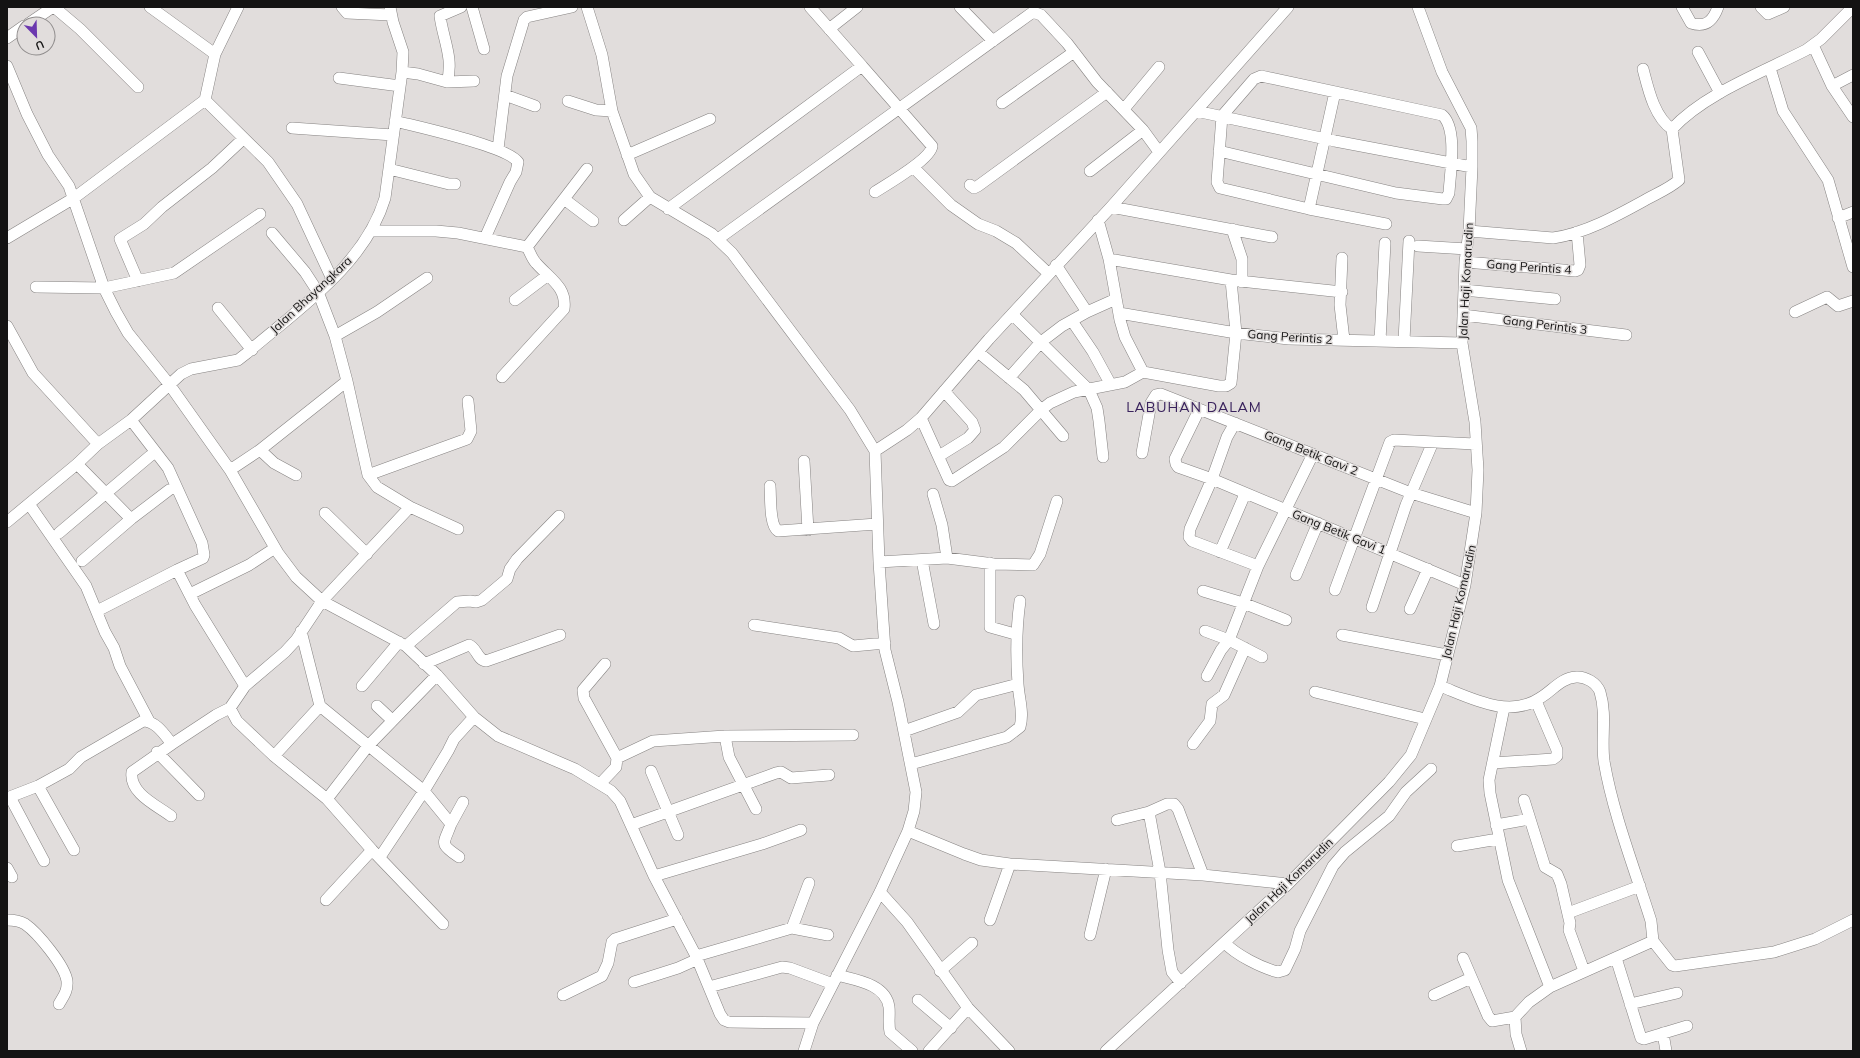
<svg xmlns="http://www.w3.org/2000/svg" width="1860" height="1058" font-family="Mulish,sans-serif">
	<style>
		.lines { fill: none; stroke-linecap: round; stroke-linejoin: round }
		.minor-casing { stroke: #868382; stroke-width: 12 }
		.minor { stroke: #fff; stroke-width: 11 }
		.labels { text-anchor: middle; stroke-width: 3; stroke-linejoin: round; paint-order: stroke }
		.street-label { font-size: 12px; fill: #141313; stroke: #e1dddc }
		.quarter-label { font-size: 14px; letter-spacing: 1px; fill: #3a235d; stroke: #e1dddc }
	</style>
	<rect width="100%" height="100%" fill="#e1dddc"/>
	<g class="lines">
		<g class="minor-casing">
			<path id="minor" d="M54 7 80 29 138 87
				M150 7 215 54
				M342 7 347 13 391 15
				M472 7 484 49
				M587 7 602 55 612 111 634 174 650 197 712 234 732 253 850 410 875 451
				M810 7 862 66
				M960 7 993 41
				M1682 7 1691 23C1706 28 1713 21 1718 7
				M1761 7 1768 14 1784 7
				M28 24 53 7
				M829 29 857 7
				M7 38 24 26
				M1813 45 1832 86 1853 117
				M1698 52 1720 93
				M7 66 27 114 48 155 69 186 104 288 116 312 128 333 169 384 230 470 278 553 296 577 322 601 406 646 437 675 474 717 498 736 575 769 611 791 620 801 654 876 696 956 720 1014 724 1020 729 1022 813 1023
				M1770 68 1783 111 1828 180 1853 267
				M1643 69C1648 88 1654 117 1672 129
				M402 72 418 74 447 82 474 81
				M339 78 400 86
				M447 82C454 59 443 39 440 16L461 7
				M1832 86 1853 75
				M505 95 535 106
				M205 100 268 162 297 204 332 279
				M568 101 596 110 612 111
				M1002 103 1074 52
				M1124 109 1159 67
				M1196 111 1335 141 1472 167
				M1222 116 1217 182 1220 188 1309 209 1386 224
				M395 121C418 127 507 146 518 162L516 172 510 182 485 238
				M292 128 393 135
				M498 149 507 76 524 20 527 17 572 7
				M1219 151 1396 193 1443 199H1446L1449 193C1450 174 1458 128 1442 115L1261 76 1254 79 1222 116
				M627 155 710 119
				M913 167 951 205 978 224 996 231 1016 243 1048 273
				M389 169 449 184H455
				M1090 171 1143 130
				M970 185 974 188 978 186 1107 92
				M564 199 593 221
				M1111 207 1272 237
				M668 209 862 66 932 146C931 159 886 185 875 192
				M1309 209 1335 92
				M1838 218 1853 212
				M624 220 650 197
				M1098 220 1109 259 1120 320 1125 337 1143 372
				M1232 229 1242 259V282
				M372 231H436L458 233 527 247 587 169
				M1469 231 1553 238C1586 233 1618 215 1647 199 1658 193 1670 188 1679 180L1672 129C1704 94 1763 72 1806 50L1821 39 1853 7
				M272 233 305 272 318 292 335 336 347 381 368 475 377 487 410 507 322 601 296 640 285 652 245 686 230 708 237 721 274 756 327 799 372 850 443 924
				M7 238 74 198 205 100 215 54 238 7
				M718 239 1033 12 1041 15 1067 43 1097 82 1143 130 1159 152
				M1418 246 1467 249
				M1342 258 1340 305 1344 340
				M1109 259 1231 280 1342 292
				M1465 262 1575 271 1578 270 1580 265 1577 232
				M138 281 120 239 144 224 162 207 212 168 243 139
				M36 287 104 288 174 273 260 214
				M1464 290 1555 299
				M515 300 548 275
				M218 308 252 350
				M1087 312 1116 299
				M1795 312 1827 297 1838 306 1853 301
				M1119 313 1236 333 1289 339 1462 343
				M1012 314 1089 390 1097 408 1099 421 1103 457
				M1463 315 1626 335
				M1072 321 1093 352 1111 385
				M7 326 33 373 98 444
				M335 336 377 312 427 278
				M1380 341 1385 243
				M1404 341 1409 241
				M978 352 1024 390 1063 436
				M502 377 564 309C567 287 550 279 536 263 532 259 530 252 527 247
				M1009 378 1041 342 1062 326 1087 312 1056 265
				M1199 410 1175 459 1176 464 1178 467 1212 479 1465 585
				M921 418 949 480 952 481 1004 447 1041 410 1050 403 1074 392 1125 382 1143 372 1219 386H1226L1231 383 1236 333 1231 280
				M131 420 168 468 202 543 204 555 203 558 177 570 195 605 245 686
				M1235 423 1227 437 1212 479 1190 529 1189 537 1192 541 1258 566
				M260 450 274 463 296 475
				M1142 453 1151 403 1156 395 1161 394 1411 493 1476 513
				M939 456 968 438 975 430 972 422 944 391
				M804 461 808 530
				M77 464 131 519 82 561
				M230 470 260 450 347 381
				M368 475 467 439 471 431 468 401
				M770 486C771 497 769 525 778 531L877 524
				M933 494 942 525 947 558
				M29 504 86 586 105 632 114 648 120 666 149 721
				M410 507 458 529
				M325 513 367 554
				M131 519 169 490
				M7 522 77 464 98 444 131 420 181 374 191 369 238 360 247 353C298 309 365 265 385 198L402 72 403 52 393 22 390 7
				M59 533 150 456
				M1220 552 1245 494
				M922 560 934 624
				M879 562 947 558 994 564 1033 565 1040 554 1057 501
				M990 563V627L1015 634
				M1296 575 1318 523
				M1335 590 1390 442 1394 440 1475 444
				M1203 591 1243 603 1286 620
				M190 594 249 565 275 548
				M1372 607 1406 505 1433 442
				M1410 609 1428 569
				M97 611 177 570
				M754 625 839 638 853 646 885 643
				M301 631 320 706 424 791 451 824C444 844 438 843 459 857
				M1205 631 1229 640 1221 650 1207 676
				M1342 635 1447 655
				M406 646 457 602 470 601 476 602 482 600 507 579 510 569 517 559 559 516
				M1262 657 1229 640 1258 566 1313 454
				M424 664 469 645C477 648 477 660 486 661L560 635
				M362 686 399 642
				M1440 686C1471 698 1509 719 1540 698 1552 691 1561 678 1576 677 1585 676 1597 683 1600 692 1607 715 1601 738 1604 761 1613 814 1635 870 1651 921L1653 941 1550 987 1529 1002 1515 1017 1516 1034 1521 1051
				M1315 692 1425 719
				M377 706 392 720
				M1504 708 1489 780 1490 793 1508 880 1550 987
				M904 731 958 712 976 695 1018 684
				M1193 744 1210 721 1212 704 1224 695 1245 648
				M157 752 199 795
				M274 756 320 706
				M617 758 653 741 725 736
				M1493 763 1553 759 1557 756V750L1536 701
				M911 764 1007 737 1020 727C1024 713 1019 699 1018 684 1016 656 1016 629 1020 601
				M651 771 678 835
				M600 784 616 767 617 758 584 698 583 690 605 664
				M38 786 74 850
				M10 797 44 861
				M7 798 38 786 69 769 81 757 143 721C156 721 164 734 172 744L216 715 230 708
				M327 799 368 746 437 675
				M1524 800 1545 867 1557 874 1561 884 1570 923 1569 930 1584 971
				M756 809 729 757 725 736 853 735
				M1149 812 1160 872 1168 950 1172 972 1181 983
				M171 816C156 805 129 793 132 772L172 744
				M1117 820 1149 812 1167 804H1174L1178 809 1203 875
				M451 824 463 802
				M631 825 776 773 781 772 791 778 829 775
				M1496 825 1530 819
				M908 831 964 854 981 860 1010 864 1203 875 1288 884
				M1457 846 1498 839
				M380 857 424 791 448 751 454 739 474 717
				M7 868 12 877
				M654 876 762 844 801 830
				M880 892 907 922 968 1008 1009 1051
				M326 900 372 850
				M1568 913 1640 886
				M7 920C13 920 20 921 25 924 38 933 65 966 67 981 68 991 63 997 59 1004
				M990 920 1010 864
				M792 928 828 935
				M1090 935 1106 869
				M1653 941 1672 965 1675 966 1774 952 1815 939 1853 920
				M1225 943C1236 955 1262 968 1278 972L1285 970 1295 949 1300 931 1333 866 1345 852 1389 816 1406 792 1431 769
				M696 956 792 928 809 883
				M1463 958 1488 1016 1492 1021 1515 1017
				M1616 958 1641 1038 1644 1039 1687 1026
				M940 971 972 943
				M837 975C856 980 886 984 889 1007 890 1015 888 1023 890 1032L912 1051
				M634 982 678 968 698 959
				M709 987 782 967 790 968 833 984
				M563 995 602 976 608 963 612 942 615 939 677 919
				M1434 995 1471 978
				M918 1000 951 1028
				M1630 1004 1677 993
				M1663 1033 1666 1051
				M804 1051 813 1023 880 892 908 831 914 811 916 792 898 702 885 650 879 562 875 451 907 430 921 418 989 339 1111 207 1288 7
				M929 1051 968 1008
				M1106 1051 1288 884 1389 782 1411 755 1440 686 1465 585 1476 513 1478 470 1475 422 1462 343 1465 262 1469 231 1472 167V141L1471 128 1442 72 1418 7"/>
		</g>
		<use href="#minor" class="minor"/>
	</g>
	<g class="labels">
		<g class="street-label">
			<text transform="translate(1529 267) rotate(4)" y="4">Gang Perintis 4</text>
			<text transform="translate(1466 281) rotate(-87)" y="4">Jalan Haji Komarudin</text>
			<text transform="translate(311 295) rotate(-43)" y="4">Jalan Bhayangkara</text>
			<text transform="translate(1545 325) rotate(7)" y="4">Gang Perintis 3</text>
			<text transform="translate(1290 337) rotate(4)" y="4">Gang Perintis 2</text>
			<text transform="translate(1311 453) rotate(22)" y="4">Gang Betik Gavi 2</text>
			<text transform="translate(1339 532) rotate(22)" y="4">Gang Betik Gavi 1</text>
			<text transform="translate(1459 602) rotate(-77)" y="4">Jalan Haji Komarudin</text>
			<text transform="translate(1289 881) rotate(-44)" y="4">Jalan Haji Komarudin</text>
		</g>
		<g class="quarter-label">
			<text x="1194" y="412">LABUHAN DALAM</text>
		</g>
	</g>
	<rect width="1860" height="1058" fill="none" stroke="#141313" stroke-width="16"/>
	<g transform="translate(36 36) rotate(157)"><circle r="19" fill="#e1dddc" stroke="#8f8c8c"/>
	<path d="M0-3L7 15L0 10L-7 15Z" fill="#6b38af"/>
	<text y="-6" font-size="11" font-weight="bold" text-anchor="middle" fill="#141313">U</text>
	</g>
</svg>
